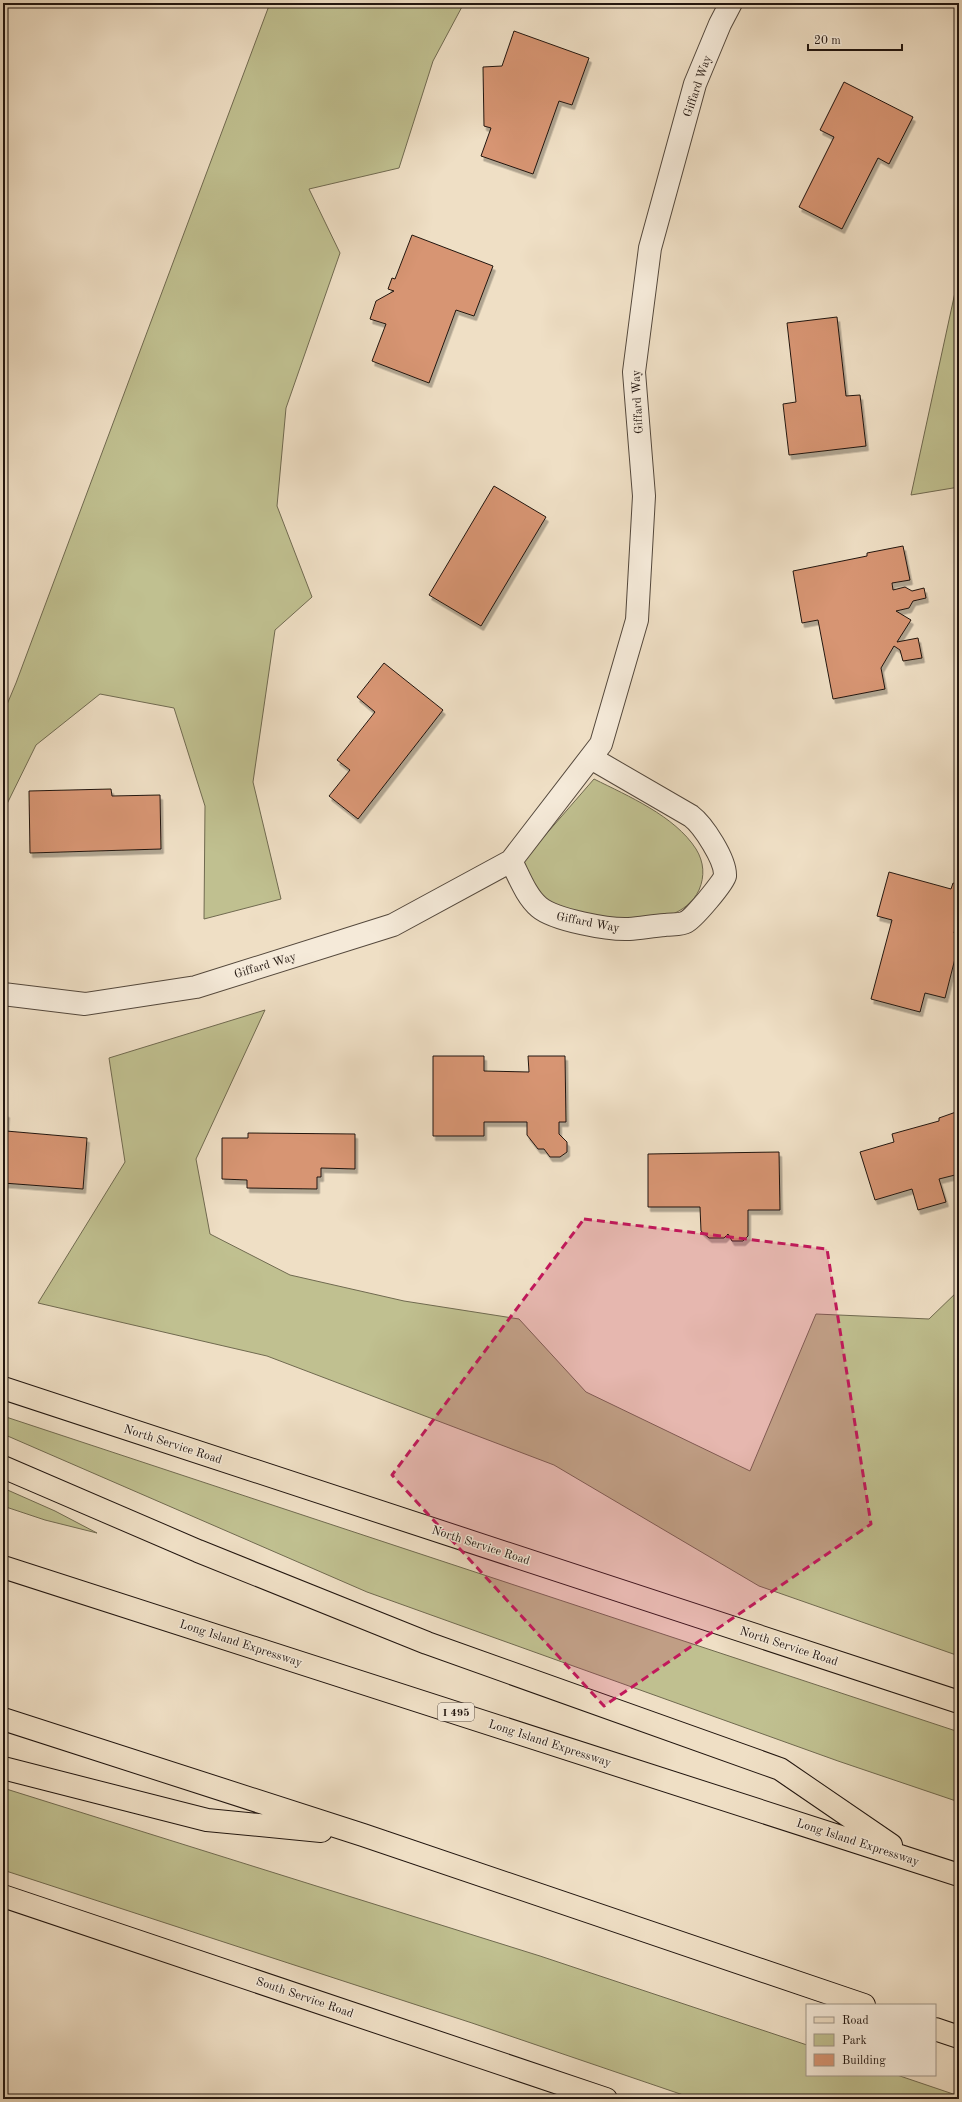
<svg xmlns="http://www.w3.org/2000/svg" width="962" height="2102" font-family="'Old Standard TT',serif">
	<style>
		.green { fill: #c0c090; stroke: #706a50 }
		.building { fill: #d79573; stroke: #21150f; filter: url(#shadow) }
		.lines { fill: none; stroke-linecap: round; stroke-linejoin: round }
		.minor-casing { stroke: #54483c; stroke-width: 24 }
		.major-casing { stroke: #21150f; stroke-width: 24 }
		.highway-casing { stroke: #21150f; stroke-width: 24 }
		.minor { stroke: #f5ead9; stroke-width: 22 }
		.major { stroke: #efdfc5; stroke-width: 22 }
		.highway { stroke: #efdfc5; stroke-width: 22 }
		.marked { fill: #c2185b; fill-opacity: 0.2; stroke: #c2185b; stroke-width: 3; stroke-dasharray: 8 5; stroke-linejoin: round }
		.labels { text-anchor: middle; stroke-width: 3; stroke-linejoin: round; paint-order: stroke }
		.shield { fill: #f5ead9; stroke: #61554c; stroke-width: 1 }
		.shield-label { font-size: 11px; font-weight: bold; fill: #21150f }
		.street-label { font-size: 12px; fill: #21150f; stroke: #f5ead9 }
	</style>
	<defs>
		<filter id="shadow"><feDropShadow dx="2.5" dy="4.5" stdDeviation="0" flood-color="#0004"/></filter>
	</defs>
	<rect width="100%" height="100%" fill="#efdfc5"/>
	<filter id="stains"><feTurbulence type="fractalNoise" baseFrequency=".005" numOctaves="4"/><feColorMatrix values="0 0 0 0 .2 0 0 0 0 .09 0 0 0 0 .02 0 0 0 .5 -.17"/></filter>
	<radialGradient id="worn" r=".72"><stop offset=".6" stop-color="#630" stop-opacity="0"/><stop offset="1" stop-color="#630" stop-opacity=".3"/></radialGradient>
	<path class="green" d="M270 3H464L433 61 399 168 309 189 340 253 286 408 277 506 312 597 275 630 253 782 281 899 204 919 205 806 174 708 100 694 36 745 3 812V714L16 683Z
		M959 274V487L911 495Z
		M594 779C628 796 675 816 696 849 704 862 705 876 699 890 676 939 577 922 541 897 534 892 525 871 521 863Z
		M265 1010 196 1159 210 1234 290 1275 404 1301 519 1319 586 1392 750 1471 816 1314 929 1319 959 1290V1656L759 1586 554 1465 267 1356 38 1303 125 1162 109 1058Z
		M3 1416 959 1732V1802L838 1761 367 1592 3 1434Z
		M3 1488 55 1511 97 1533 45 1520 3 1506Z
		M3 1788 540 1956 807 2045V2075H897L959 2096V2099H695L472 2023 3 1870Z"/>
	<path class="building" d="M514 31 589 58 572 105 559 101 533 174 481 156 491 128 484 126 483 67 502 66Z
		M844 82 913 117 889 164 878 158 842 229 799 207 834 137 820 130Z
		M412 235 493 266 474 316 456 310 429 383 372 361 386 324 370 319 376 301 394 291 388 289 392 278 395 279Z
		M837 317 846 396 860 395 866 446 789 455 783 404 796 402 787 323Z
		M494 486 546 517 481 626 429 595Z
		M903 546 910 580 892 583 893 590 905 587 912 591 924 588 926 598 913 601 909 608 896 611 911 620 897 642 918 638 922 658 903 661 900 650 894 646 881 668 885 689 833 699 818 620 802 623 793 571 867 556V553Z
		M384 663 443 710 358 819 329 796 350 770 337 760 375 712 357 697Z
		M111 789 112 796 160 795 161 849 30 853 29 791Z
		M889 872 951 889 953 883 959 885V915L954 933 959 935V943L945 998 925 993 920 1012 871 999 892 920 877 916Z
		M433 1056H484V1071L529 1072 528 1056H565L566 1122H559V1134L567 1142V1152L560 1157H550L544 1149H538L527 1135V1122H484V1136H433Z
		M956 1112 959 1121V1174L939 1179 946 1202 918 1210 912 1189 875 1200 860 1152 894 1142 892 1134 939 1121V1118Z
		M3 1113H7L6 1131 87 1138 83 1189 3 1183Z
		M248 1133 355 1134V1169L321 1168V1177H317V1189L247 1188V1180L222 1179V1138H248Z
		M779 1152 780 1210H748V1236L743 1241H732L728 1234 724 1238H709L701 1231 700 1207H648V1154Z"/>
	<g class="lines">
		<g class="minor-casing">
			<path id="minor" d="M511 861C519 876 526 896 539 907 554 920 609 930 629 929 641 928 653 926 665 925 671 924 681 925 686 922 693 919 724 882 725 876 726 860 703 825 691 816L591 758
				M3 994 85 1004 196 987 393 925 511 861 601 744 637 620 644 496 634 372 650 248 695 84 720 24 731 3"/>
		</g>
		<g class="major-casing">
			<path id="major" d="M3 1388 959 1702
				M3 1896 606 2099"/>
		</g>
		<g class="highway-casing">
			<path id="highway" d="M3 1467 198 1551 427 1643 780 1769 891 1845
				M3 1567 959 1875
				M3 1719 363 1835 864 2005
				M3 1768 207 1820 321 1831
				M935 2029 959 2037"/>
		</g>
		<use href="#minor" class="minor"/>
		<use href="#major" class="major"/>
		<use href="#highway" class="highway"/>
	</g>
	<path class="marked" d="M584 1219 827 1249 871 1524 604 1706 392 1475Z"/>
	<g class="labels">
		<rect class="shield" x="438" y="1703" width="36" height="18" rx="3"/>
		<g class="shield-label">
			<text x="456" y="1716">I 495</text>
		</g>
		<g class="street-label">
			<text transform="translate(697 86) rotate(-71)" y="4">Giffard Way</text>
			<text transform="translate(637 402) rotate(-93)" y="4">Giffard Way</text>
			<text transform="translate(588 922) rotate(11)" y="4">Giffard Way</text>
			<text transform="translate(265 965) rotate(-17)" y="4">Giffard Way</text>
			<text transform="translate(173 1444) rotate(18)" y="4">North Service Road</text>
			<text transform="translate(481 1545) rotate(18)" y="4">North Service Road</text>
			<text transform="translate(241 1643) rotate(18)" y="4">Long Island Expressway</text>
			<text transform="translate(789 1646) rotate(18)" y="4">North Service Road</text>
			<text transform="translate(550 1743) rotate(18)" y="4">Long Island Expressway</text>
			<text transform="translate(858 1842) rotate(18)" y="4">Long Island Expressway</text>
			<text transform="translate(305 1997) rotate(19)" y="4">South Service Road</text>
		</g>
	</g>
	<rect width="962" height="2102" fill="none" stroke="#efdfc5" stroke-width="16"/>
	<rect x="4" y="4" width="954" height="2094" fill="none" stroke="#21150f" stroke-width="2"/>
	<rect x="8" y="8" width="946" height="2086" fill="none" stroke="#21150f"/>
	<rect x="806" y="2004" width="130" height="72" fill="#f5ead9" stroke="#a09588"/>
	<rect x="814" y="2017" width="20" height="6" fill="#efdfc5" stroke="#a09588"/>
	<text x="842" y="2024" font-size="12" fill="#21150f">Road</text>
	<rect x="814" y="2034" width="20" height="12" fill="#c0c090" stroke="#a09588"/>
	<text x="842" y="2044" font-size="12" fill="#21150f">Park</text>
	<rect x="814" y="2054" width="20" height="12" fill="#d79573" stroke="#a09588"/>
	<text x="842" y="2064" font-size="12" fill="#21150f">Building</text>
	<path d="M808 44v6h94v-6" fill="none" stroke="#21150f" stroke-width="2"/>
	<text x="814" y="44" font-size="12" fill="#21150f" stroke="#f5ead9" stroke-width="3" paint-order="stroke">20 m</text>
	<rect width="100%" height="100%" filter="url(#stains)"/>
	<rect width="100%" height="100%" fill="url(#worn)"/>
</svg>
